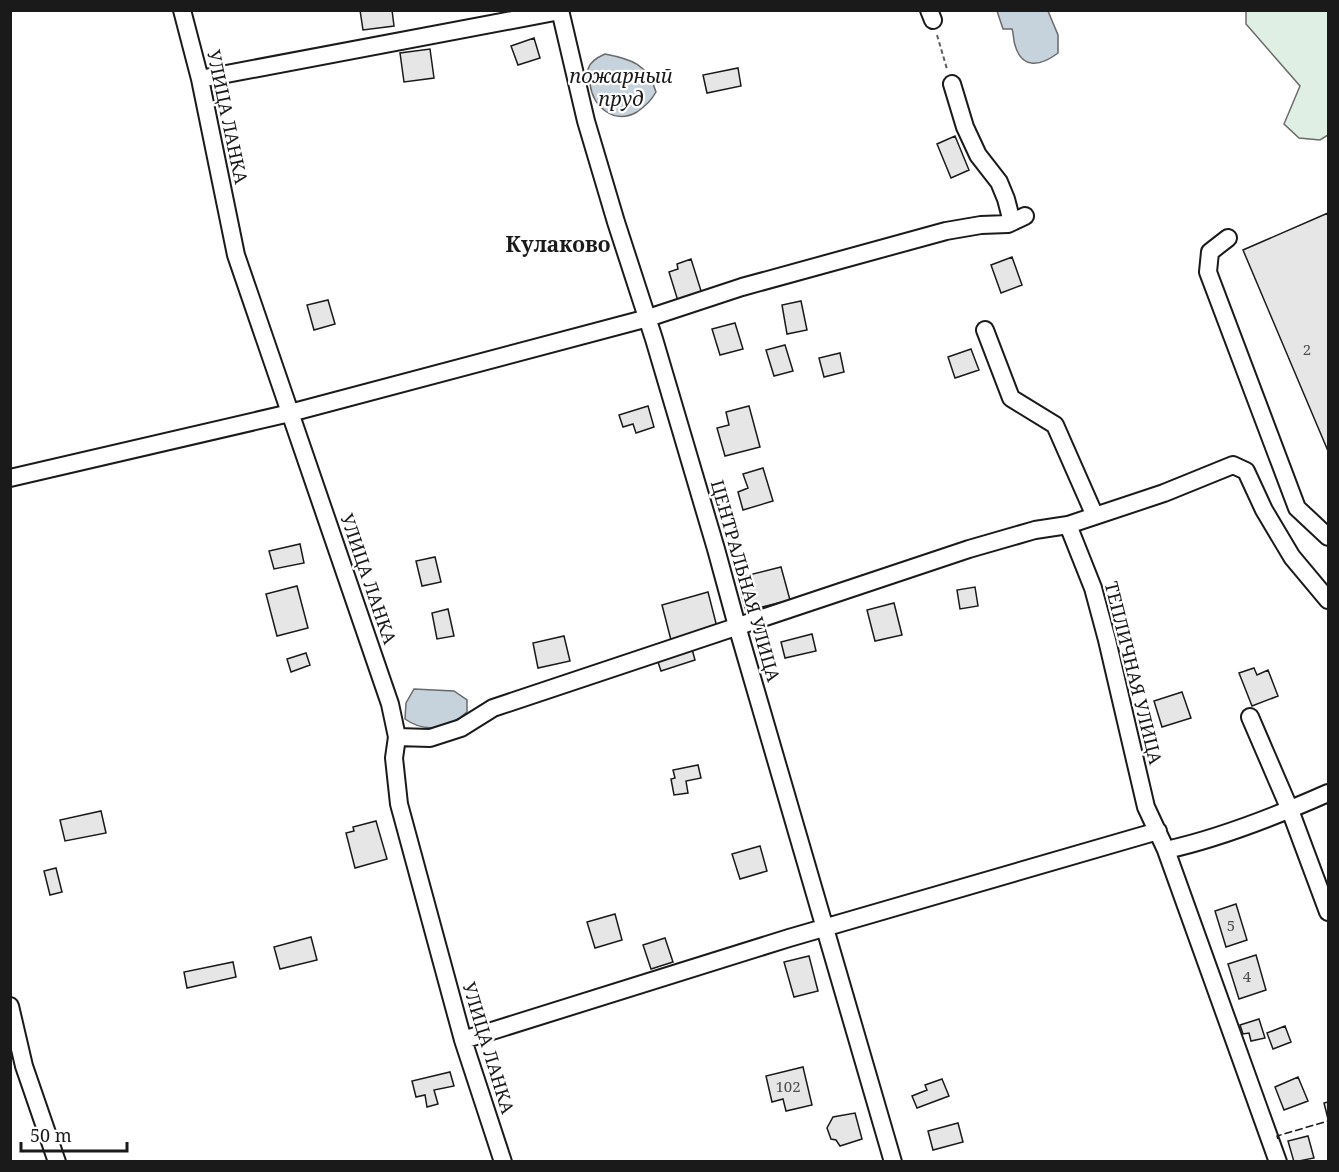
<svg xmlns="http://www.w3.org/2000/svg" width="1339" height="1172" font-family="'Noto Serif',serif">
	<style>
		.green { fill: #e0efe3; stroke: #6a6a6a; stroke-width: 1.5 }
		.water { fill: #c6d2dc; stroke: #6a6a6a; stroke-width: 1.5 }
		.building { fill: #e6e6e6; stroke: #1a1a1a; stroke-width: 1.5 }
		.lines { fill: none; stroke-linecap: round; stroke-linejoin: round }
		.minor-casing { stroke: #1a1a1a; stroke-width: 20 }
		.path { stroke: #5f5f5f; stroke-width: 2; stroke-dasharray: 4.5 3; stroke-linecap: butt }
		.minor { stroke: #fff; stroke-width: 16 }
		.fence { stroke: #1a1a1a; stroke-width: 1.5; stroke-dasharray: 8 3; stroke-linecap: butt }
		.labels { text-anchor: middle; stroke-width: 4.5; stroke-linejoin: round; paint-order: stroke }
		.number-label { font-size: 15px; fill: #4d4d4d }
		.street-label { font-size: 18px; fill: #1a1a1a; stroke: #fff }
		.water-label { font-size: 20px; font-style: italic; fill: #1a1a1a; stroke: #fff }
		.quarter-label { font-size: 21px; font-weight: bold; fill: #1a1a1a; stroke: #fff }
	</style>
	<rect width="100%" height="100%" fill="#fff"/>
	<path class="green" d="M1246 11H1328V135L1320 140 1299 138 1284 124 1300 86 1246 24Z"/>
	<path class="water" d="M997 11H1048L1058 35V53C1041 66 1022 70 1015 45 1013 40 1014 34 1012 29H1003Z
		M605 54C631 59 648 64 656 92 651 101 646 106 637 112 614 125 593 107 590 84 589 80 587 73 588 69 590 61 598 57 605 54Z
		M414 689 454 691 467 700V712C449 728 426 734 405 719L406 703Z"/>
	<path class="building" d="M360 10H392L394 26 363 30Z
		M534 38 540 58 518 65 511 46Z
		M430 49 434 78 404 82 400 53Z
		M738 68 741 86 707 93 703 75Z
		M955 136 969 170 951 178 937 144Z
		M1328 213V451L1243 250Z
		M1012 257 1022 285 1001 293 991 265Z
		M691 259 702 294 678 301 669 272 678 269 677 264Z
		M328 300 335 324 314 330 307 305Z
		M801 301 807 330 787 334 782 305Z
		M735 323 743 349 720 355 712 329Z
		M785 345 793 371 774 376 766 350Z
		M971 349 979 370 955 378 948 357Z
		M840 353 844 372 824 377 819 358Z
		M648 406 654 427 636 433 633 424 623 427 619 415Z
		M749 406 760 447 725 456 717 428 729 425 726 412Z
		M763 468 773 501 743 510 738 492 748 488 743 474Z
		M300 544 304 563 274 569 269 551Z
		M435 557 441 582 422 586 416 561Z
		M781 567 790 600 746 611 737 578Z
		M297 586 308 628 277 636 266 594Z
		M975 587 978 606 960 609 957 590Z
		M708 592 718 631 672 644 662 605Z
		M894 603 902 635 875 641 867 610Z
		M448 609 454 636 437 639 432 613Z
		M812 634 816 651 785 658 781 642Z
		M564 636 570 661 538 668 533 643Z
		M692 649 695 660 661 671 657 659Z
		M306 653 310 665 291 672 287 659Z
		M1254 668 1257 675 1268 670 1278 696 1252 706 1239 673Z
		M1182 692 1191 718 1162 727 1154 701Z
		M698 765 701 778 686 781 688 793 674 795 671 779 675 778 673 770Z
		M101 811 106 833 65 841 60 820Z
		M376 821 387 859 355 868 346 833 354 831 353 827Z
		M760 846 767 871 740 879 732 854Z
		M56 868 62 892 50 895 44 871Z
		M1236 904 1247 940 1226 947 1215 911Z
		M615 914 622 940 595 948 587 922Z
		M311 937 317 960 280 969 274 947Z
		M665 938 673 962 651 969 643 945Z
		M1256 955 1266 990 1239 999 1228 964Z
		M809 956 818 991 794 997 784 962Z
		M233 962 236 977 187 988 184 972Z
		M1259 1019 1265 1038 1251 1041 1249 1033 1243 1034 1240 1025Z
		M1285 1026 1291 1042 1273 1049 1267 1033Z
		M803 1067 812 1105 786 1111 783 1099 772 1102 766 1076Z
		M450 1072 454 1086 434 1090 438 1104 427 1107 425 1095 416 1097 412 1081Z
		M1298 1077 1308 1101 1284 1110 1275 1087Z
		M942 1079 949 1096 917 1108 912 1096 927 1090 925 1085Z
		M1328 1102V1119L1324 1103Z
		M855 1113 862 1139 840 1146 836 1140 831 1139 827 1128 833 1117Z
		M958 1123 963 1142 933 1150 928 1131Z
		M1308 1136 1314 1158 1294 1162 1288 1141Z"/>
	<g class="lines">
		<g class="minor-casing">
			<path id="minor" d="M182 10 200 79 236 255 390 704 397 737 394 758 399 804 463 1040 503 1162
				M560 10 586 121 616 222 654 339 716 549 737 626 893 1162
				M929 10 933 20
				M200 79 560 11
				M952 84 965 127 978 155 999 182 1006 199 1012 222
				M1228 238 1210 252 1208 272 1297 508 1328 537
				M985 330 1011 398 1055 425 1095 516
				M10 478 290 413 648 318 742 287 946 231 981 225 1008 224 1025 216
				M1068 525 1093 588 1107 640 1146 807 1166 850 1278 1162
				M1250 717 1290 810 1328 912
				M397 737 430 738 461 728 493 708 969 549 1035 530 1068 525 1164 493 1233 465 1246 471 1264 510 1292 557 1328 600
				M1166 850C1221 838 1276 816 1328 793
				M10 1006 24 1066 57 1162
				M463 1040 789 938 1158 831"/>
		</g>
		<path class="path" d="M937 35 947 69"/>
		<use href="#minor" class="minor"/>
		<path class="fence" d="M1278 1139 1277 1136 1328 1121"/>
	</g>
	<g class="labels">
		<g class="number-label">
			<text x="1307" y="355">2</text>
			<text x="1231" y="931">5</text>
			<text x="1247" y="982">4</text>
			<text x="788" y="1092">102</text>
		</g>
		<g class="street-label">
			<text transform="translate(227 117) rotate(78)" y="6">УЛИЦА ЛАНКА</text>
			<text transform="translate(368 579) rotate(71)" y="6">УЛИЦА ЛАНКА</text>
			<text transform="translate(745 581) rotate(74)" y="6">ЦЕНТРАЛЬНАЯ УЛИЦА</text>
			<text transform="translate(1133 673) rotate(76)" y="6">ТЕПЛИЧНАЯ УЛИЦА</text>
			<text transform="translate(488 1048) rotate(73)" y="6">УЛИЦА ЛАНКА</text>
		</g>
		<g class="water-label">
			<text x="621" y="83">пожарный<tspan x="621" dy="23">пруд</tspan></text>
		</g>
		<g class="quarter-label">
			<text x="558" y="252">Кулаково</text>
		</g>
	</g>
	<rect width="1339" height="1172" fill="none" stroke="#1a1a1a" stroke-width="24"/>
	<path d="M21 1142v9h106v-9" fill="none" stroke="#1a1a1a" stroke-width="3"/>
	<text x="30" y="1142" font-size="18" fill="#1a1a1a" stroke="#ffffff" stroke-width="4.5" paint-order="stroke">50 m</text>
</svg>
